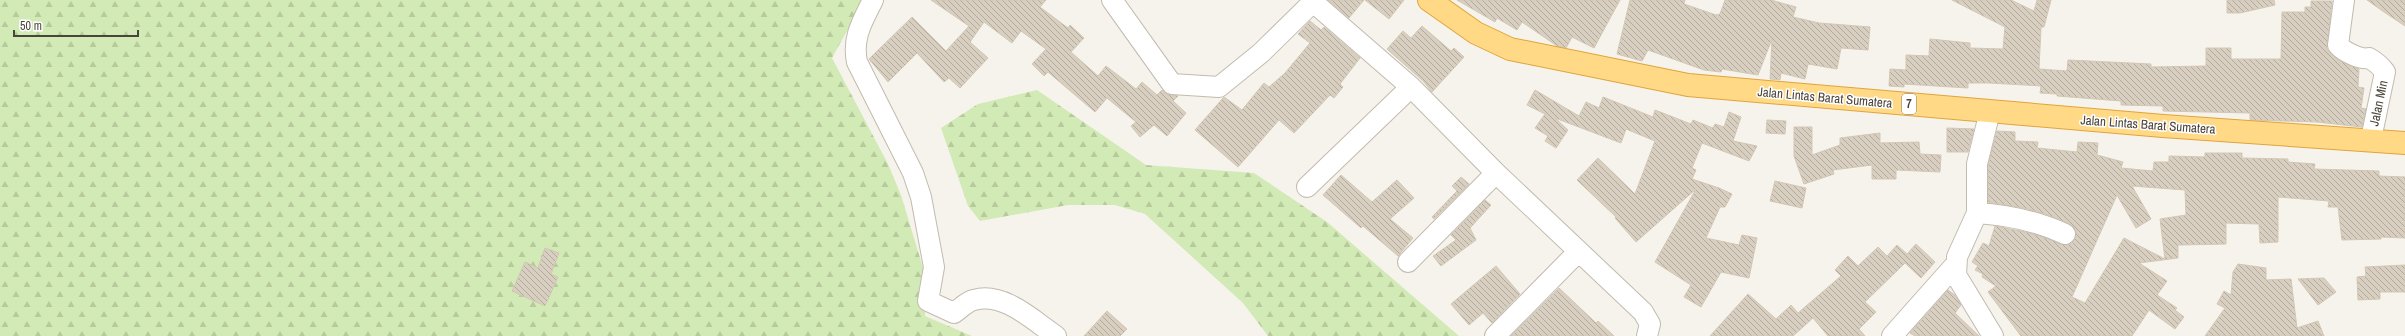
<svg xmlns="http://www.w3.org/2000/svg" width="2405" height="336" font-family="'Archivo Narrow',sans-serif">
	<style>
		.forest { fill: url(#forest-firs) }
		.building { fill: url(#building-back-hatch); stroke: #d3c7b4; fill-rule: evenodd }
		.lines { fill: none; stroke-linecap: round; stroke-linejoin: round }
		.minor-casing { stroke: #c2bbae; stroke-width: 22 }
		.trunk-casing { stroke: #e0a43c; stroke-width: 24 }
		.minor { stroke: #fff; stroke-width: 20 }
		.trunk { stroke: #ffd985; stroke-width: 22 }
		.labels { text-anchor: middle; stroke-width: 3; stroke-linejoin: round; paint-order: stroke }
		.shield { fill: #fff; stroke: #817c74; stroke-width: 1 }
		.shield-label { font-size: 12px; font-weight: bold; fill: #4b4439 }
		.street-label { font-size: 13px; fill: #4b4439; stroke: #fff }
	</style>
	<defs>
		<pattern id="forest-firs" width="22" height="20" patternUnits="userSpaceOnUse"><rect width="22" height="20" fill="#d2eab5"/><path d="M5 1l3.5 6h-7zM16 11l3.5 6h-7z" fill="#b6ca9c"/></pattern>
		<pattern id="building-back-hatch" width="6" height="6" patternUnits="userSpaceOnUse"><rect width="6" height="6" fill="#d8cfc1"/><path d="M-1 5l2 2M0 0l6 6M5-1l2 2" fill="none" stroke="#b1aa9e"/></pattern>
	</defs>
	<rect width="100%" height="100%" fill="#f6f3ec"/>
	<path class="forest" d="M0 0H864L832 58 888 164 901 195 927 281 925 316 972 336H0Z
		M1037 90 1146 165 1254 173 1327 222 1459 336H1268L1243 303 1145 214 1115 205H1068L980 221 968 206 941 128 978 104Z"/>
	<path class="building" d="M931 0H1046L1040 7 1068 28 1070 25 1084 38 1071 52 1098 76 1106 66 1136 89 1142 82 1157 95 1162 90 1167 94 1178 96 1173 101 1186 113 1167 136 1154 125 1140 137 1131 126 1136 122 1107 98 1095 112 1048 72 1044 76 1032 64 1046 49 1021 31 1012 43 984 22 970 42 988 58 960 88 949 78 944 82 917 53 888 82 869 59 912 17 946 51 969 26Z
		M1328 0H1364L1349 18Z
		M1365 0H1404L1389 19Z
		M1457 0H1620L1594 48 1572 37 1566 48 1557 46 1522 22 1517 30 1497 18 1495 22Z
		M1630 0H1685L1684 4 1716 15 1720 14 1725 0H1771L1796 7 1793 17 1819 23 1870 27 1868 50 1841 48 1837 69 1808 64 1805 79 1781 73 1780 80 1770 79 1772 39 1758 75 1722 69 1721 72 1704 70 1648 50 1642 61 1617 54Z
		M1952 0H2011L2034 11 2037 0H2051L2044 27H2041L2039 69 2067 71 2068 60 2151 64V67L2206 66V48H2231V59H2281L2282 12H2305V7H2311V1H2332L2327 48 2338 60 2359 69 2358 87 2364 88 2361 108 2366 109 2362 127 2317 122 2250 120V113L2163 111V106L2121 105V101L2057 96V94L2040 93 2041 86 1989 83H1968V88L1904 84V87L1889 86 1890 69 1906 70V55L1929 56 1930 39 1970 43V48L2003 49 2005 27Z
		M2227 0H2274L2275 5 2240 13H2227Z
		M2367 0H2405V26L2384 12Z
		M1310 21 1321 30 1324 27 1360 58 1340 84 1343 87 1334 98 1330 95 1294 133 1279 120 1238 167 1195 130 1224 97 1242 110 1264 83 1269 87 1285 73 1310 43 1298 34Z
		M1422 26 1451 51 1454 48 1464 57 1432 92 1423 81 1387 49 1403 31 1411 38Z
		M1535 90 1579 116 1586 102 1599 108 1603 97 1653 117 1655 110 1691 124 1693 120 1713 128 1715 124 1724 127 1729 112 1741 117 1733 141 1757 146 1749 161 1702 143 1692 168 1696 170 1692 179 1719 188 1732 194 1725 207H1720L1706 238 1739 245 1742 235 1757 238 1749 278 1721 272 1701 307 1684 297 1691 285 1655 262 1696 189 1636 242 1615 218 1616 217 1577 180 1598 158 1635 194 1655 141 1626 129 1621 143 1555 118 1568 130 1556 148 1545 141 1548 136 1535 128 1545 114 1527 105Z
		M1767 120 1786 121 1785 134 1766 133Z
		M1794 127H1812V155L1840 145V138L1880 133V143L1919 142 1920 154 1941 155 1940 172 1896 170V179H1872V165L1833 170 1834 174 1804 184 1794 156Z
		M1947 128 1974 129 1968 152H1947Z
		M1997 131 2015 132V141L2038 142 2037 148 2077 152 2078 142 2098 143 2097 155 2123 162 2121 168 2153 171 2154 162H2169V156L2205 157V153H2242V158L2288 159V162L2315 164 2314 169 2379 171V176L2405 177V238L2381 237V239L2342 240 2338 207H2328L2329 201 2278 197V242L2260 243 2259 224 2226 223V244L2180 245H2178V258L2139 263 2167 281 2157 295 2177 308 2175 310 2184 317 2175 329 2149 310 2132 336H2021L1988 292 1996 286 1982 277 1983 274 1975 270 1978 266 1972 262 1983 243 1989 246 1995 226 2030 233 2066 245 2072 243 2076 232 2070 224 2048 215 2024 208 1988 202V165ZM2132 186 2185 190 2186 215 2160 219 2165 259 2124 238 2085 303 2072 297 2117 195 2136 228 2151 219Z
		M1341 175 1372 202 1397 180 1414 198 1390 219 1413 238 1398 256 1363 226 1361 228 1323 195Z
		M1461 177 1469 184 1434 219 1432 217 1457 191 1452 186Z
		M1775 181 1806 188 1802 208 1770 201Z
		M1485 200 1491 205 1470 228 1476 240 1441 266 1433 256 1456 240 1451 235Z
		M1916 244 1935 262 1921 278 1905 263 1865 302 1876 312 1859 329 1865 336H1828L1813 318 1793 336H1710L1748 294 1776 319 1791 305 1798 313 1841 276 1835 270 1848 256 1858 266 1878 247 1887 256 1897 245 1907 254Z
		M545 248 559 253 551 274 558 277 545 306 512 291 525 262 538 268Z
		M2238 264 2266 268V280L2291 279 2297 328 2318 321 2324 336H2205L2225 308 2217 304 2224 291 2231 295 2233 272Z
		M2405 265V292H2380V299L2358 300 2357 277 2366 276 2365 267Z
		M1496 266 1520 294 1492 323 1483 313 1469 325 1451 304Z
		M2324 278 2336 292 2318 305 2298 279Z
		M1559 288 1596 323 1598 321 1614 336H1511Z
		M1948 290 1955 295 1961 305 1955 313 1979 336H1915L1910 333Z
		M1107 311 1127 329 1120 336H1084Z"/>
	<g class="lines">
		<g class="minor-casing">
			<path id="minor" d="M873 0C862 22 852 38 857 62L913 173 921 197 934 267 928 301 954 313C960 309 967 301 974 300 1003 291 1034 321 1056 336
				M1112 0 1172 84 1219 87 1261 53 1315 0
				M2344 0 2338 45C2344 52 2361 60 2369 58 2376 62 2380 65 2385 72L2371 139
				M1313 2 1411 87 1496 173 1643 312 1650 324 1647 336
				M1990 111 1977 164V213L1957 257 1956 275 1993 336
				M1307 187 1411 87
				M1977 213C2008 215 2037 221 2065 234
				M1408 262 1496 173
				M1495 336 1578 252
				M1892 336 1956 264"/>
		</g>
		<g class="trunk-casing">
			<path id="trunk" d="M1429 0 1476 33 1510 49 1688 85 2163 126 2405 143"/>
		</g>
		<use href="#minor" class="minor"/>
		<use href="#trunk" class="trunk"/>
	</g>
	<g class="labels">
		<rect class="shield" x="1902" y="94" width="14" height="20" rx="3"/>
		<g class="shield-label">
			<text x="1909" y="108">7</text>
		</g>
		<g class="street-label">
			<text transform="translate(1825 97) rotate(5)" y="5">Jalan Lintas Barat Sumatera</text>
			<text transform="translate(2378 103) rotate(-78)" y="5">Jalan Min</text>
			<text transform="translate(2148 124) rotate(4)" y="5">Jalan Lintas Barat Sumatera</text>
		</g>
	</g>
	<path d="M14 30v6h124v-6" fill="none" stroke="#4b4439" stroke-width="2"/>
	<text x="20" y="30" font-size="12" fill="#4b4439" stroke="#ffffff" stroke-width="3" paint-order="stroke">50 m</text>
</svg>
